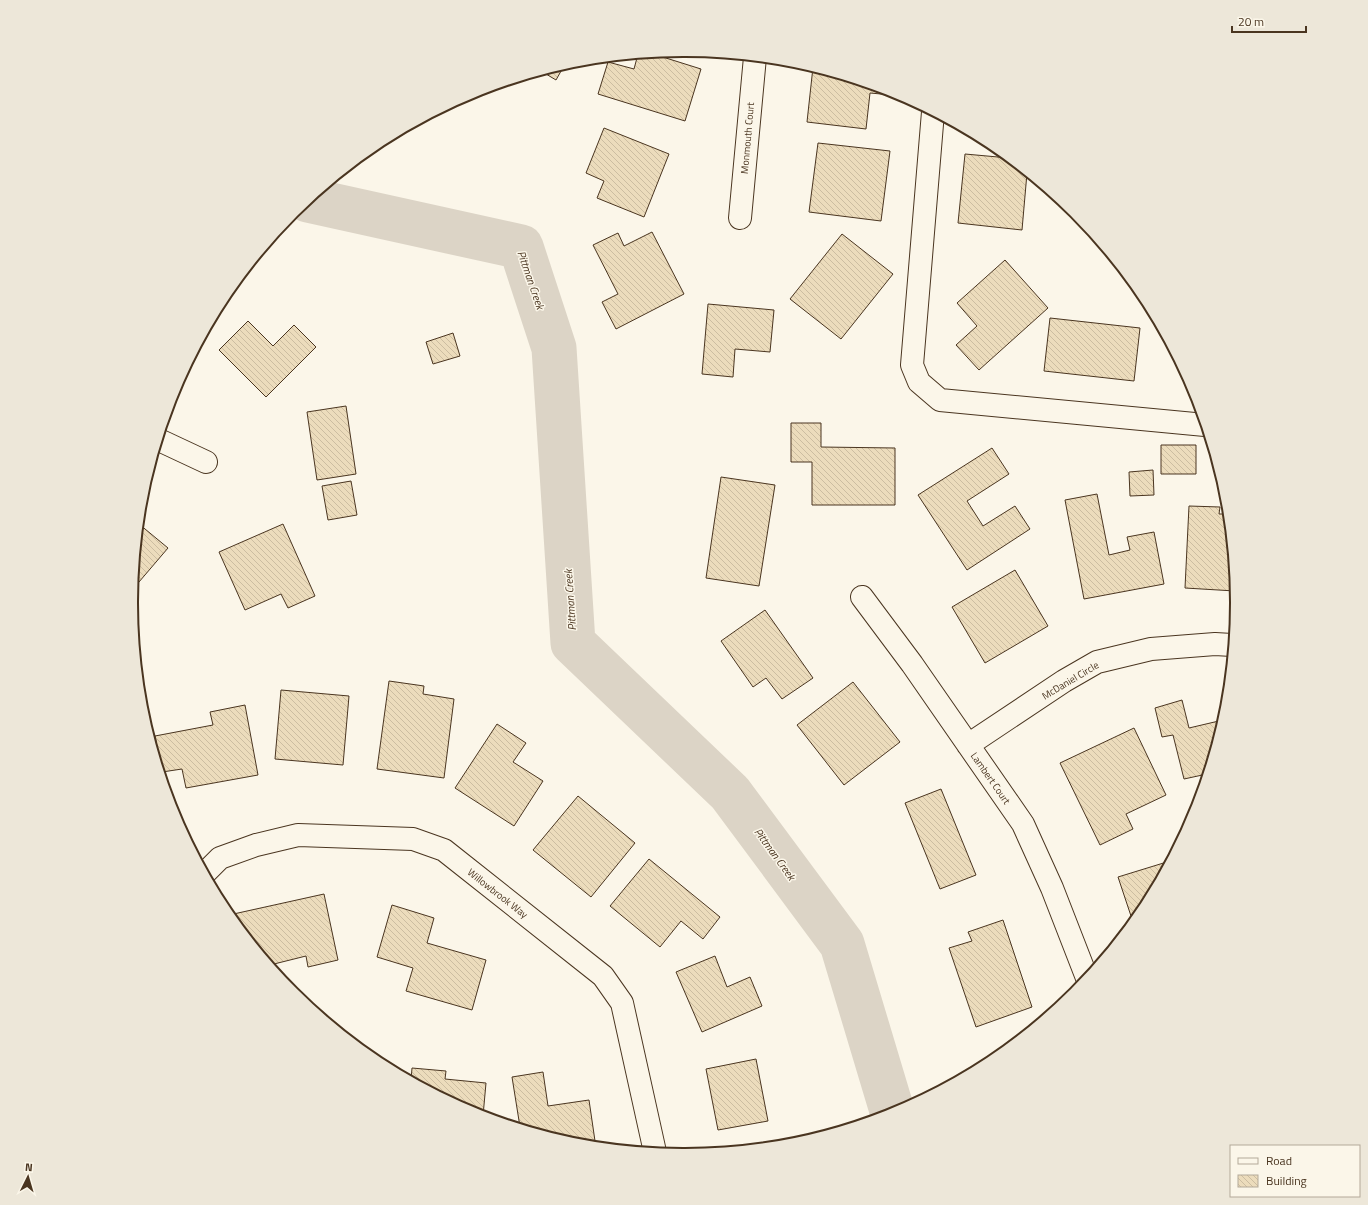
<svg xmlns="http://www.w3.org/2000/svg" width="1368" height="1205" font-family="'Titillium Web',sans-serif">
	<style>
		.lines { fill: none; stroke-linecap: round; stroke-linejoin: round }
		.river { stroke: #dcd4c6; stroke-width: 45 }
		.building { fill: url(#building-back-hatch); stroke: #4a3520 }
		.minor-casing { stroke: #4a3520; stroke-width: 24 }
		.minor { stroke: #fbf6e9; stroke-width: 22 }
		.labels { text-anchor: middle; stroke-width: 3; stroke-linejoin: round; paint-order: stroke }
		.street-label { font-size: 10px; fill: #4a3520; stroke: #fbf6e9 }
		.water-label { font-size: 11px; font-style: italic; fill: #4a3520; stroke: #fbf6e9 }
		.rim { fill: none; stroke: #4a3520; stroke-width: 2 }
	</style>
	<defs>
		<pattern id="building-back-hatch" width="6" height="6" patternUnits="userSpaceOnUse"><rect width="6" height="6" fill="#ecdcbc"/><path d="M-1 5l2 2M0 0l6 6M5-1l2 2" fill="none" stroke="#ccbda1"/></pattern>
	</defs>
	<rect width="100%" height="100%" fill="#fbf6e9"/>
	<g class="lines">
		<path class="river" d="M308 200 521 247 554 348 573 643 730 793 842 944 893 1114"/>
	</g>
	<path class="building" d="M650 53 701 69 685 121 598 94 608 62 634 69 638 54Z
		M565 64 556 80 541 71Z
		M813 67 892 91V95L870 93 866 129 807 122Z
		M604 128 669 154 644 217 597 198 604 181 586 173Z
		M818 143 890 151 881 221 809 212Z
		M965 154 1009 158 1027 173 1022 230 958 223Z
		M652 232 684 294 616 329 602 302 618 294 593 245 618 233 624 246Z
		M842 234 893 274 841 339 790 299Z
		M1005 260 1048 308 979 370 956 345 977 326 957 303Z
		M708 304 774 310 770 352 735 349 733 377 702 374Z
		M1050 318 1140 328 1134 381 1044 371Z
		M248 321 273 346 294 325 316 347 266 397 219 350Z
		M1158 323 1163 332 1155 327Z
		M453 333 460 356 433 364 426 342Z
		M346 406 356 474 317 480 307 412Z
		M791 423H821V447L895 448V505H812V462H791Z
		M1161 445H1196V474H1161Z
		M992 448 1009 474 967 501 983 526 1015 506 1030 529 967 570 918 495Z
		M1153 470 1154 495 1130 496 1129 472Z
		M721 477 775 485 759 586 706 578Z
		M351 481 357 515 328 520 322 486Z
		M1097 494 1109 555 1130 550 1127 537 1154 532 1164 584 1084 599 1065 500Z
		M1189 506 1220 507 1219 514H1228L1235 591 1185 588Z
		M139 524 168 548 133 589Z
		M283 524 315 596 288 608 281 594 245 610 219 552Z
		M1015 570 1048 626 985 663 952 607Z
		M765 610 813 678 782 699 766 678 753 687 721 641Z
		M389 681 424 686 423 694 454 699 444 778 377 769Z
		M853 682 900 742 844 785 797 725Z
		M281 690 349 696 343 765 275 759Z
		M1182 700 1189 728 1223 720 1207 774 1184 779 1173 735 1162 737 1155 708Z
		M245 705 258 775 186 788 182 769 162 772 155 736 213 725 210 712Z
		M497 724 526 743 513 762 543 781 514 826 455 788Z
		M1134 728 1166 795 1126 814 1133 829 1100 845 1060 763Z
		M941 789 976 875 940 889 905 803Z
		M578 796 635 843 591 897 533 850Z
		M649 859 720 917 703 939 681 921 660 947 610 906Z
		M1170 861 1143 910 1133 922 1118 877Z
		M324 894 338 960 308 967 306 956 270 965 229 915Z
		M392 905 434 918 427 943 486 960 472 1010 406 991 413 968 377 957Z
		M1003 920 1032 1007 976 1027 949 948 972 941 968 932Z
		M715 956 727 987 750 977 762 1006 702 1032 676 972Z
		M756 1059 768 1121 718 1130 706 1069Z
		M412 1068 446 1071 445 1079 486 1083 483 1116 472 1113 411 1080Z
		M543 1072 548 1106 589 1100 595 1141 574 1144 520 1127 512 1077Z
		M798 1139V1142L792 1144 727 1151 726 1148Z"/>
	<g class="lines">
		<g class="minor-casing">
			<path id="minor" d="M933 112 912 365 919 382 940 400 1205 425
				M740 218 755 57
				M159 440 206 462
				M862 597 912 664 1023 824 1052 888 1087 978
				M968 745 1064 681 1097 662 1151 649 1215 644 1232 645
				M205 873 220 858 256 845 298 835 413 839 444 850 603 976 622 1003 655 1152"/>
		</g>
		<use href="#minor" class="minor"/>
	</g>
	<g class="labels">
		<g class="street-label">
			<text transform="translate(747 138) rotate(-85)" y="4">Monmouth Court</text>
			<text transform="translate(1070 680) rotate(-31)" y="4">McDaniel Circle</text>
			<text transform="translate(991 778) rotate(55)" y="4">Lambert Court</text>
			<text transform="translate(498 893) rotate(38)" y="4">Willowbrook Way</text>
		</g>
		<g class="water-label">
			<text transform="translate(531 280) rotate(71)" y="4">Pittman Creek</text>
			<text transform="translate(570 600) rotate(-94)" y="4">Pittman Creek</text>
			<text transform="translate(775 854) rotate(54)" y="4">Pittman Creek</text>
		</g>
	</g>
	<path d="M0 0H1368V1205H0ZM683 57H685A545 545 0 0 1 1230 602V603A545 545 0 0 1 685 1148H683A545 545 0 0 1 138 603V602A545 545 0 0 1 683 57Z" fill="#ede7d9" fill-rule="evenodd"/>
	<path class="rim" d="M683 57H685A545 545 0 0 1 1230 602V603A545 545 0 0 1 685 1148H683A545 545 0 0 1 138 603V602A545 545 0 0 1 683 57Z"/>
	<rect x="1230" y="1145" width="130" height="52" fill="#fbf6e9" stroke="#b4a999"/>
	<rect x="1238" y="1158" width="20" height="6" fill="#fbf6e9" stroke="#b4a999"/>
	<text x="1266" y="1165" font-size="12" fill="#4a3520">Road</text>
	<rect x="1238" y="1175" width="20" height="12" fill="url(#building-back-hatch)" stroke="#b4a999"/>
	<text x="1266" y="1185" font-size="12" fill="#4a3520">Building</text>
	<g transform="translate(28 1177) rotate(5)" stroke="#fbf6e9" stroke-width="3" paint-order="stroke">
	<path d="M0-3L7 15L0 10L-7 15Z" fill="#4a3520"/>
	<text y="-6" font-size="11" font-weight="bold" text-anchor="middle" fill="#4a3520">N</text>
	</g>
	<path d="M1232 26v6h74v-6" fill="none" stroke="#4a3520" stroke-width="2"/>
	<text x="1238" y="26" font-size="12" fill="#4a3520" stroke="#fbf6e9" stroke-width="3" paint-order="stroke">20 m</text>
</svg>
